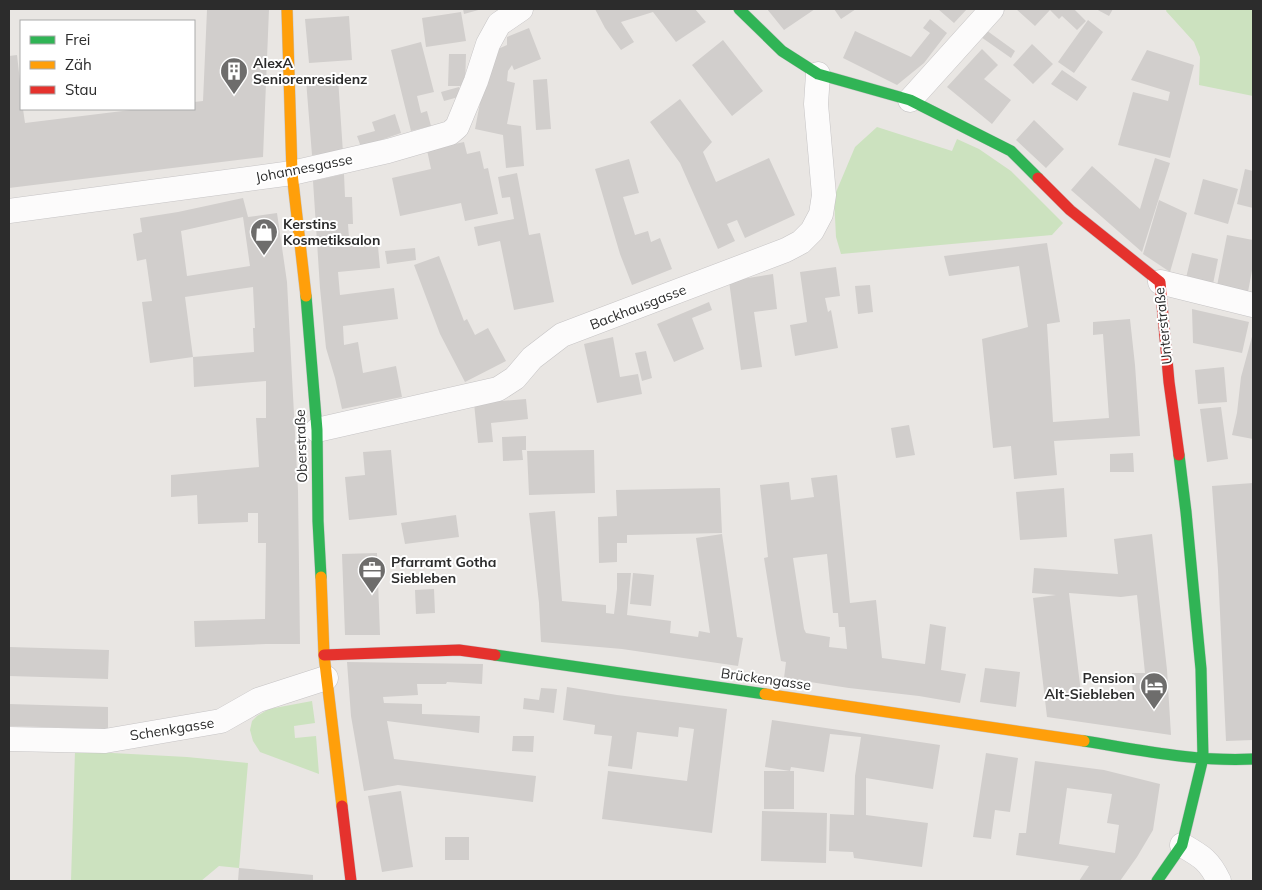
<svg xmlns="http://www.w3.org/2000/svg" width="1262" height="890" font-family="Mulish,sans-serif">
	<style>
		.green { fill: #cce2bf }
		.building { fill: #d1cecc; fill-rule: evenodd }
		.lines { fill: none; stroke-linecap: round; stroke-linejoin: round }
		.street-casing { stroke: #c6c4c5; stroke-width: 25 }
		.fast-casing { stroke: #c6c4c5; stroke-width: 12 }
		.slow-casing { stroke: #c6c4c5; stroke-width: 12 }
		.jam-casing { stroke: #c6c4c5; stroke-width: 12 }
		.street { stroke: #fcfbfb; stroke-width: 24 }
		.fast { stroke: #30b455; stroke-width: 11 }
		.slow { stroke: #ff9f0a; stroke-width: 11 }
		.jam { stroke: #e5322d; stroke-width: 11 }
		.labels { text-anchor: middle; stroke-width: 4; stroke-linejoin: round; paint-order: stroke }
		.poi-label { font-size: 14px; font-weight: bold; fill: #2c2c2c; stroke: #fff; text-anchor: start }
		.street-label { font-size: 14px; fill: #2c2c2c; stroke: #fff }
	</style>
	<rect width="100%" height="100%" fill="#e9e6e3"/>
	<path class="green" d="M1167 9H1253V96L1199 85 1200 57 1194 42 1166 11Z
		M877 127 952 151 957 139 979 149 1011 171 1063 223 1052 235 841 254 836 237 834 197 855 147Z
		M312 701 315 723 294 726 295 738 316 736 319 774 260 752 253 741 250 730 252 721 257 716 269 709Z
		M75 751 187 757 248 763 239 868 219 866 201 881H71Z"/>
	<path class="building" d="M216 9H269L263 157 9 188V56L17 55 21 90V109H23L25 123 139 109H194V102L203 101 207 10Z
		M463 9H482L464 14Z
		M595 9H695L706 22 676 42 653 12 621 22 634 42 621 50 605 28Z
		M767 9H815L784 30Z
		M834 9H856L841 19Z
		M938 9H967L954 23Z
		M1016 9H1074L1086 21 1077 30 1062 16 1059 19 1050 10 1035 26Z
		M1096 9H1113L1109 16Z
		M461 12 466 41 426 47 422 18Z
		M349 16 352 60 309 63 305 19Z
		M930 19 947 33 924 63 897 85 843 58 855 31 911 57 930 33 923 28Z
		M1088 20 1103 32 1074 73 1058 62Z
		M529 28 541 59 514 70 512 65 508 71 507 81 515 83 507 124 521 126 524 166 506 168 503 135 475 129 485 77 498 49 507 45V37Z
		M986 30 1015 51 1011 58 981 37Z
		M723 40 763 91 732 116 692 65Z
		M421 42 434 92 417 96 421 113 427 111 431 126 411 131 391 50Z
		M1032 44 1053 64 1033 84 1013 65Z
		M982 49 998 65 984 79 1011 100 992 124 947 87Z
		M1147 50 1194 65 1170 158 1118 145 1133 92 1168 101 1170 92 1131 80Z
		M449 54H466L465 86H448Z
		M1062 70 1087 87 1077 101 1051 84Z
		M338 78 343 153 312 155 306 80Z
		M547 79 551 129 536 130 533 80Z
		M459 87 462 96 444 101 441 92Z
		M680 99 712 142 703 152 716 182 769 158 795 215 745 238 737 220 727 224 735 241 718 249 680 163 650 122Z
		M395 114 401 133 361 147 357 136 375 131 372 122Z
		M1034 120 1064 149 1046 168 1016 140Z
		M464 142 467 154 480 151 484 169 488 168 498 214 465 221 461 203 400 216 392 178 431 169 427 150Z
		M1155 158 1170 163 1142 252 1071 190 1092 166 1140 209Z
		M629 159 639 193 623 197 635 235 648 231 651 242 660 238 672 269 632 285 620 254 595 169Z
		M1245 169 1253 171V208L1237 204Z
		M517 173 529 235 540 233 554 302 514 310 500 241 478 246 474 227 514 219 510 197 502 198 498 177Z
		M344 174 345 197H352L353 224H348L349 238 377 236 380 268 338 272 340 295 394 288 398 319 343 326 344 345 358 342 363 373 396 366 402 397 342 409 335 378 326 348 320 288 313 181Z
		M1203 179 1238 189 1228 224 1194 214Z
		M243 198 248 217 277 213 287 282 298 490 300 644H266L195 647 194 621 265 619 266 543H258V513H248V522L198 524 197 495 171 497V475L259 467 256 418H266V381L194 387 193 357 254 352 253 328H255L253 287 185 297 193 357 150 363 142 302 152 301 146 259 137 261 133 234 142 232 140 218 178 212ZM243 217 250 266 187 276 181 231Z
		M1159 200 1187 213 1170 272 1143 254Z
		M1227 235 1253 240V265L1248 292 1217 286Z
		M1047 243 1060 322 1047 324 1053 422 1109 418 1103 334 1093 335V322L1130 319 1135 365 1140 436 1054 441 1057 475 1014 479 1011 446 993 448 982 339 1028 327 1019 266 949 276 944 256Z
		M415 248 416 260 387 264 385 251Z
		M1192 253 1218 259 1213 284 1186 278Z
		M439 256 464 321 467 319 475 335 488 328 506 361 465 382 440 334 414 265Z
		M836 267 840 296 825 298 828 312 831 310 838 348 795 356 790 325 807 322 800 272Z
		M773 274 777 309 754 312 762 367 741 370 729 281Z
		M870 285 873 312 858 314 855 286Z
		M709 302 712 310 692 318 704 349 674 362 657 324Z
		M1192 309 1249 322 1242 353 1193 343Z
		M1253 333V439L1232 435 1237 413 1241 377Z
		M613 337 620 377 638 374 642 394 597 403 584 344Z
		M646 351 652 378 642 381 635 353Z
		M1224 367 1227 402 1198 404 1195 370Z
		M526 399 528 419 491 423 493 442 478 443 474 403Z
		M1221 407 1228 459 1207 462 1200 409Z
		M909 425 915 455 896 458 891 428Z
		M526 436V450H522L523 460 503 461 502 437Z
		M391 450 397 515 349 520 345 477 365 475 363 452Z
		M594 450 595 493 529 495 527 451Z
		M1133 453 1134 472H1110V454Z
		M837 475 850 603 876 600 882 658 925 664 930 624 946 627 941 670 966 674 960 703 919 696 849 688 784 678 786 662 781 661 776 633 764 558 768 557 760 485 789 482 791 500 814 497 811 478ZM827 554 833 613H838L839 627H845L847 649 829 647 830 637 806 633 804 629 793 558Z
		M1253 483V740L1226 741 1218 570 1212 486Z
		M720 488 722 533 627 535V543H617V562L599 563 598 517 617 516 616 490Z
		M1064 488 1067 537 1020 540 1016 492Z
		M555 511 562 601 606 605V613L614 614 617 589V573H631L627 615 671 621 670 633 698 637 699 631 710 633 696 538 722 534 737 637 743 638 738 666 622 649 541 642 539 603 529 513Z
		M456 515 459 537 405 544 401 523Z
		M1152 534 1167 670 1171 735 1047 717 1033 598 1056 595 1032 593 1034 568 1118 574 1114 539ZM1069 593 1121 597 1137 595 1145 673H1132L1133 701 1081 693Z
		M377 553 380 635H345L342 554Z
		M633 573 654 575 651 606 630 604Z
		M434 589 435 613 416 614 415 590Z
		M9 647 109 650 108 679 9 676Z
		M347 662 483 664 482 684 447 682 446 684H417L418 695 383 697 384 703 422 704V714L480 716 479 733 387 721 394 759 536 776 533 802 398 785 364 791 351 716Z
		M985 668 1020 672 1016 707 980 702Z
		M567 687 617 695 727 709 712 833 602 819 608 771 687 781 694 729 679 727 678 737 637 732 632 769 608 766 612 736 594 734 595 725 563 720Z
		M541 688 557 689 554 713 523 709 524 698 539 700Z
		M9 704 108 707V729L9 726Z
		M772 720 940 745 933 789 866 778V815L928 823 922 867 854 858 853 852 829 851 830 814 854 815 855 776 861 737 830 734 824 772 791 767 790 771 765 767Z
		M513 736H534L533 752 512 751Z
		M986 753 1018 758 1010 812 995 810 991 839 973 837Z
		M1035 761 1104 770 1160 784 1153 830 1137 857 1120 881H1079L1089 866 1016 855 1019 833H1026ZM1067 788 1112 794 1107 823 1119 825 1115 853 1059 844Z
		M764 771H794V809H764Z
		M401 791 413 867 382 872 368 796Z
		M762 811 827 813 826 863 761 861Z
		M445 837H469V860H445Z
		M239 868 313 875V881H238Z"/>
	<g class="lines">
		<g class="street-casing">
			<path id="street" d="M910 100 992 9
				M9 211 292 173 388 151 450 133 457 127 476 81 488 44 499 24 521 9
				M1160 282 1253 305
				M317 430 498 389 515 378 532 358 562 335 786 250 801 242 812 231 821 214 824 195 816 104 818 74
				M9 739 105 741 221 721 258 700 326 678
				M1182 845C1201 856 1209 860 1219 881"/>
		</g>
		<g class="fast-casing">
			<path id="fast" d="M739 9 782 51 818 74 910 100 1011 151 1038 178
				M306 296 317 430 318 521 321 577
				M495 655 765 694
				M1084 741C1140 750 1197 762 1253 759
				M1157 881 1182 845 1203 758 1201 669 1186 512 1179 455"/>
		</g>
		<g class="slow-casing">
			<path id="slow" d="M287 9 292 173 306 296
				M321 577 324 655 342 806
				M765 694 1084 741"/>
		</g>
		<g class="jam-casing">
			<path id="jam" d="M1038 178 1070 210 1160 282 1169 382 1179 455
				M324 655 459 650 495 655
				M342 806 351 881"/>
		</g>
		<use href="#street" class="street"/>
		<use href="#fast" class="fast"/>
		<use href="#slow" class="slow"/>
		<use href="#jam" class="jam"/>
	</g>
	<defs>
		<g id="building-pin" transform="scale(1.4375)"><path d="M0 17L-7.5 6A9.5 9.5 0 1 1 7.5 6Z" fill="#6e6d6c" stroke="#fff"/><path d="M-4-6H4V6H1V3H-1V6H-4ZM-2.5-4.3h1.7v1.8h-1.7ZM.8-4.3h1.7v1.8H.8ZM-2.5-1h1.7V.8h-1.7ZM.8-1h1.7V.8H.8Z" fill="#fff"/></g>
		<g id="shop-pin" transform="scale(1.4375)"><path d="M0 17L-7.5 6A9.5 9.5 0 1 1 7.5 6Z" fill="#6e6d6c" stroke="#fff"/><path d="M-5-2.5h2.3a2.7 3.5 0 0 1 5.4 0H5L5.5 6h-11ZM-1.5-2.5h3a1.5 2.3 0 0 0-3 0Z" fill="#fff"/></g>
		<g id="office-pin" transform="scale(1.4375)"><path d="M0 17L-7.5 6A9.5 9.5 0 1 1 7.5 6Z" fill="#6e6d6c" stroke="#fff"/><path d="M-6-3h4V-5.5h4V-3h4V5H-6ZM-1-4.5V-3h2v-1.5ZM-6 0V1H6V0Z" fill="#fff"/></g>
		<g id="hotel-pin" transform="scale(1.4375)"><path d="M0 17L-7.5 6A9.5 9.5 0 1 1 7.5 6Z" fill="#6e6d6c" stroke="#fff"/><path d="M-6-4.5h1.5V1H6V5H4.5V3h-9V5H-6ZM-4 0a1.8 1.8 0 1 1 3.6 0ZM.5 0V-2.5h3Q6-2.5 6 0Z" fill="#fff"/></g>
	</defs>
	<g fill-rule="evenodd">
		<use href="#building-pin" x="234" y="71"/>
		<use href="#shop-pin" x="264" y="232"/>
		<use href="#office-pin" x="372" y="570"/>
		<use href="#hotel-pin" x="1154" y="686"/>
	</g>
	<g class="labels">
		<g class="poi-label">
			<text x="253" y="68">AlexA<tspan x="253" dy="16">Seniorenresidenz</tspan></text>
			<text x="283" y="229">Kerstins<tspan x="283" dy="16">Kosmetiksalon</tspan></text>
			<text x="391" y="567">Pfarramt Gotha<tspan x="391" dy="16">Siebleben</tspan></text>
			<text x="1135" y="683" text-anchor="end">Pension<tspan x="1135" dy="16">Alt-Siebleben</tspan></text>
		</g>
		<g class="street-label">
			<text transform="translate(304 168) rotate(-11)" y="5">Johannesgasse</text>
			<text transform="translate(638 307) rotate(-21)" y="5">Backhausgasse</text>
			<text transform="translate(1163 326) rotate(-96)" y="5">Unterstraße</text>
			<text transform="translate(301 446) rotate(-92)" y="5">Oberstraße</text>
			<text transform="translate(766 679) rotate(8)" y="5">Brückengasse</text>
			<text transform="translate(172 729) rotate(-9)" y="5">Schenkgasse</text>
		</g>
	</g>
	<rect width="1262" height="890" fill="none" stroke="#2c2c2c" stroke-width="20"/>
	<rect x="20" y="20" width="175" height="90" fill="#ffffff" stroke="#ababab"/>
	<rect x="30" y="36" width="25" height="8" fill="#30b455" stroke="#ababab"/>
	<text x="65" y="45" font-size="15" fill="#2c2c2c">Frei</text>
	<rect x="30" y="61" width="25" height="8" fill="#ff9f0a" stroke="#ababab"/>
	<text x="65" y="70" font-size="15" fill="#2c2c2c">Zäh</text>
	<rect x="30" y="86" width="25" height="8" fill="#e5322d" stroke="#ababab"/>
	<text x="65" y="95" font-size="15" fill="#2c2c2c">Stau</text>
</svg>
